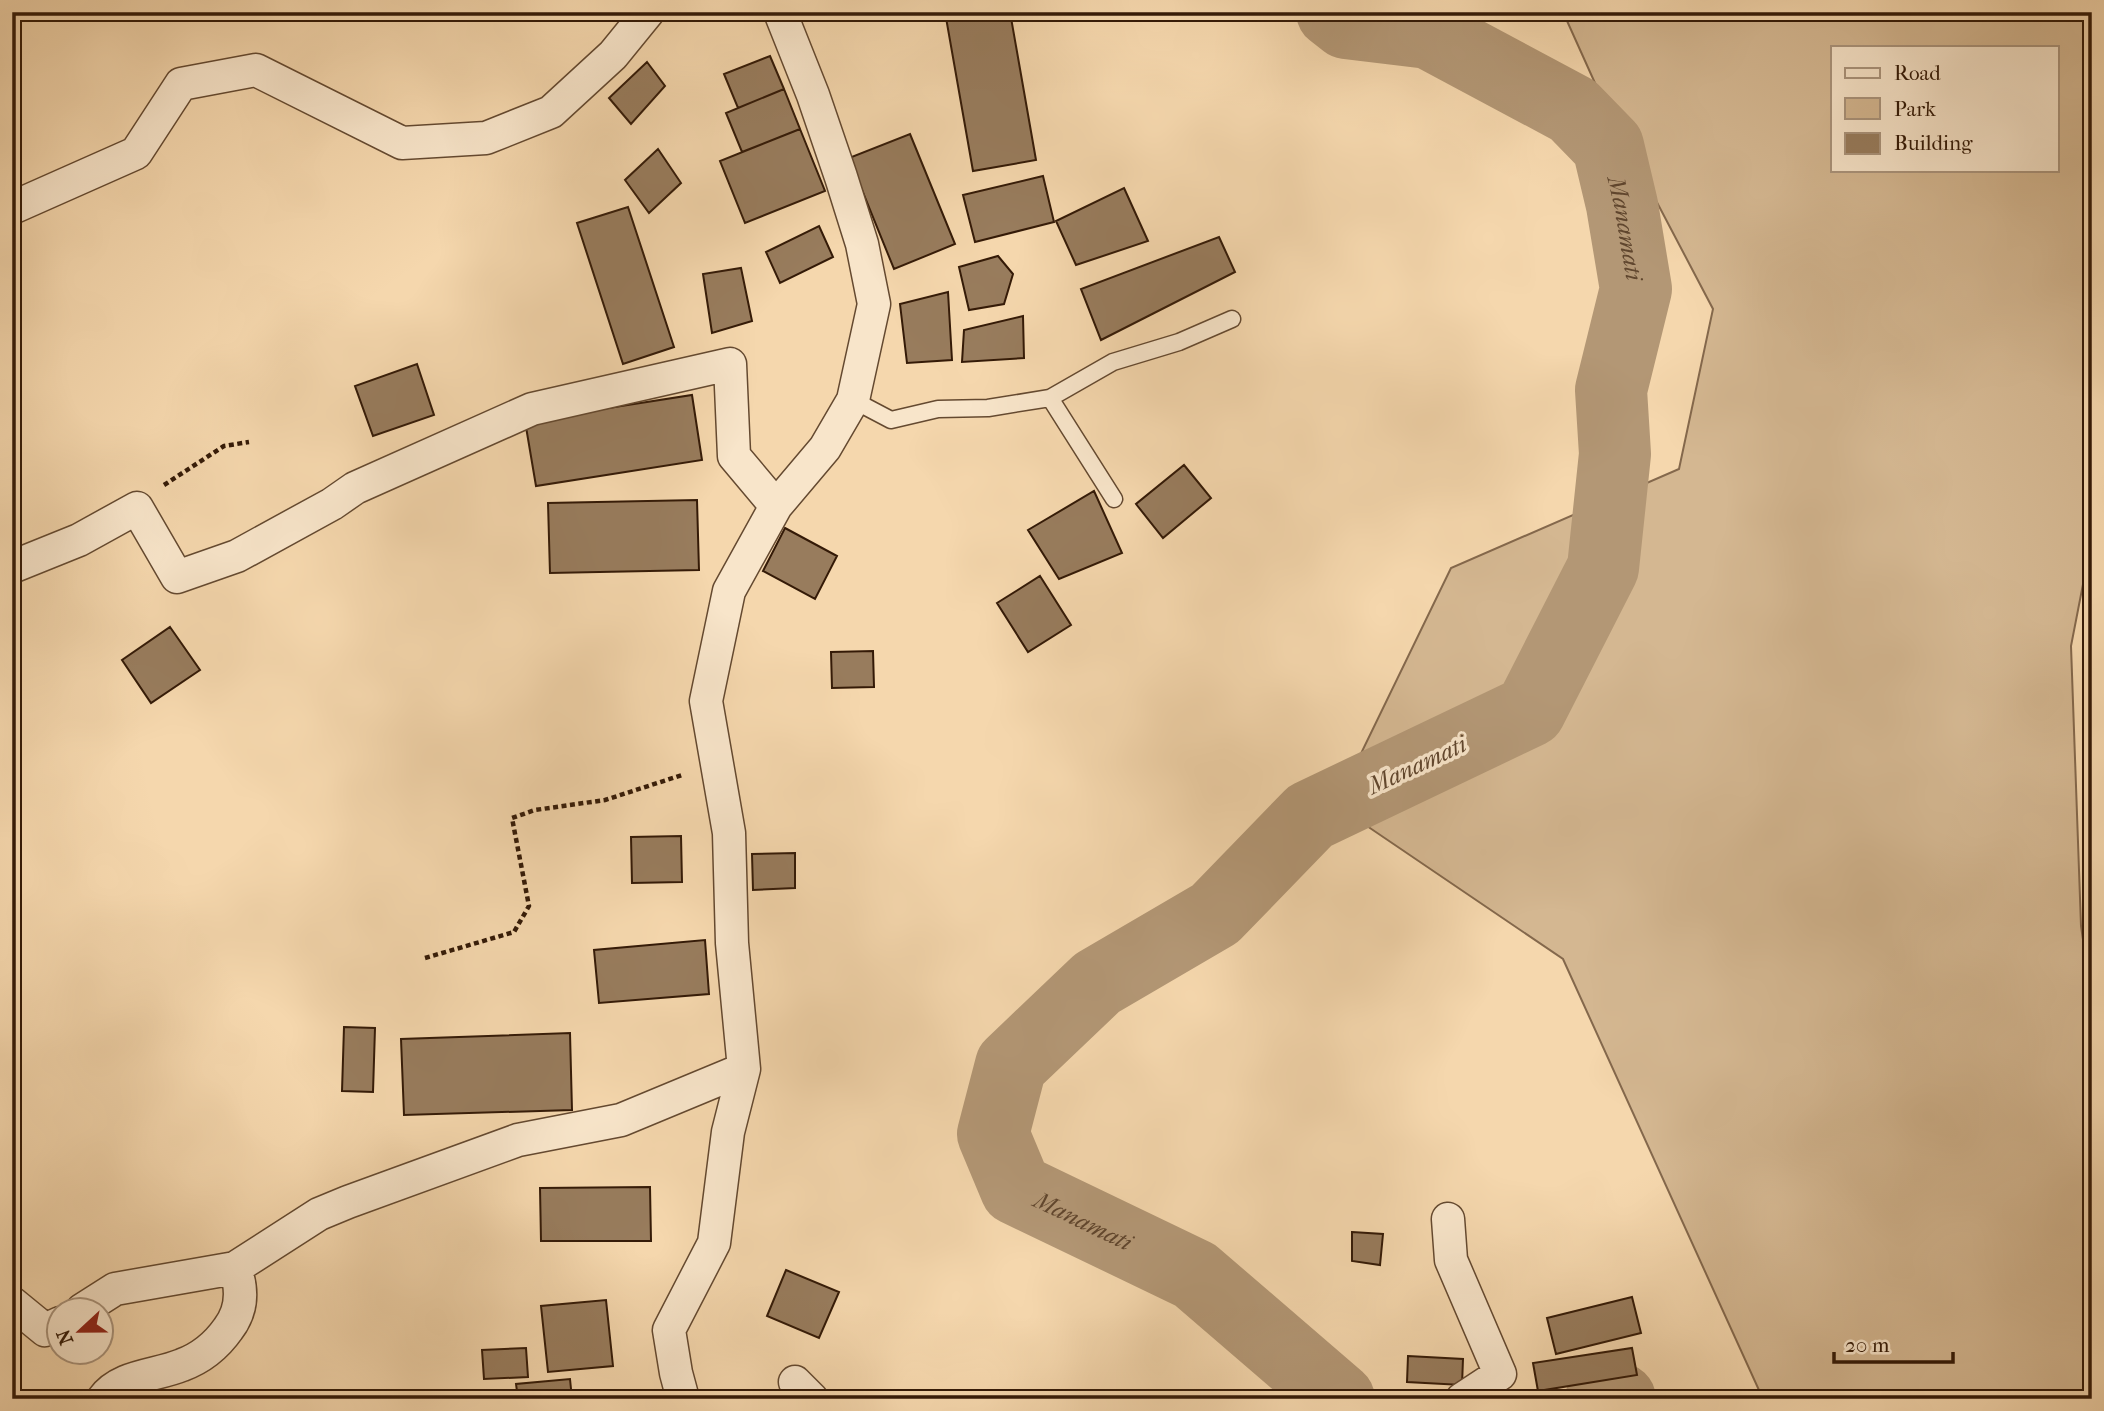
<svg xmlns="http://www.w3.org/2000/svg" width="2104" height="1411" font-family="'IM FELL French Canon',serif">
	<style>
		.green { fill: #d4b791; stroke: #84684c; stroke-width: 2; fill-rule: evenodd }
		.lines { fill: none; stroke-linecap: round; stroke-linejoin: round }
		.river { stroke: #b39775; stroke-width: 72 }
		.building { fill: #987c5d; stroke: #341a07; stroke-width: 2 }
		.service-casing { stroke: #644930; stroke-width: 19 }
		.minor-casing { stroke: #644930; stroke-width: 35 }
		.path { stroke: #341a07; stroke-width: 4.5; stroke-dasharray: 5 3.5; stroke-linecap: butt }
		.service { stroke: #f8e5ca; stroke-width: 16 }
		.minor { stroke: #f8e5ca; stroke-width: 32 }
		.labels { text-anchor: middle; stroke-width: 7; stroke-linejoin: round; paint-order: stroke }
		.water-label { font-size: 24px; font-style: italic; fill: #60462e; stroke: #f8e5ca }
	</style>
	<rect width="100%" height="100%" fill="#f5d7ad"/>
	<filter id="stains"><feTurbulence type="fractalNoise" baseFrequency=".00286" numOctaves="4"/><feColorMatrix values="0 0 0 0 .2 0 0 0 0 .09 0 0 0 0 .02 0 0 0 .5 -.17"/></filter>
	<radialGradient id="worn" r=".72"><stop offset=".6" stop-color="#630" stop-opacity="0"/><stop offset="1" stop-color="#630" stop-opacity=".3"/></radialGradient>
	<path class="green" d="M1563 12H2092V538L2071 646 2081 926 2092 1002V1399H1763L1563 959 1336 805 1451 568 1679 469 1713 309 1599 92ZM1833 47H2057V170H1833Z"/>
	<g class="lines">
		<g class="river">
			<path id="s1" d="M1332 12 1346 23 1429 33 1573 110 1608 146 1622 205 1636 289 1611 390 1615 454 1603 568 1530 711 1310 816 1215 914 1097 983 1011 1065 993 1134 1016 1189 1195 1275 1339 1399"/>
			<path d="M1601 1399 1612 1396 1620 1399"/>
		</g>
	</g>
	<path class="building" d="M945 12H1010L1036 160 973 171Z
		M1022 12H1143L1022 20Z
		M770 56 784 89 738 108 724 74Z
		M647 62 665 86 631 124 609 98Z
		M784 89 800 129 742 152 726 113Z
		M800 129 825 191 745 223 720 161Z
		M910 134 955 244 894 269 849 158Z
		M658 149 681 183 649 213 625 180Z
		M1043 176 1054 222 975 242 963 195Z
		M1124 188 1148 241 1076 265 1056 221Z
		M628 207 674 347 623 364 577 223Z
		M819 226 833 257 780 283 766 252Z
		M1219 237 1235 272 1101 340 1081 289Z
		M998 256 1013 274 1004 304 969 310 959 267Z
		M741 268 752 321 712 333 703 274Z
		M948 292 952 360 907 363 900 304Z
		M1023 316 1024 358 962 362 964 330Z
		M417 364 434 415 373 436 355 386Z
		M692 395 702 460 536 486 525 421Z
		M1184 465 1211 498 1163 538 1136 504Z
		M1094 491 1122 553 1059 579 1028 530Z
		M697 500 699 570 550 573 548 503Z
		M785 528 837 556 815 599 763 571Z
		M1040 576 1071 625 1028 652 997 603Z
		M170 627 200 670 151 703 122 660Z
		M873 651 874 687 832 688 831 652Z
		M681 836 682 882 632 883 631 837Z
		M795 853V888L753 890 752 854Z
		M705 940 709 994 599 1003 594 950Z
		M344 1027 375 1028 373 1092 342 1091Z
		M570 1033 572 1110 404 1115 401 1039Z
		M650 1187 651 1241H541L540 1188Z
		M1352 1232 1383 1234 1380 1265 1352 1261Z
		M786 1270 839 1292 819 1338 767 1316Z
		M1632 1297 1641 1333 1556 1354 1547 1318Z
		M606 1300 613 1366 548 1372 541 1306Z
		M526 1348 528 1377 484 1379 482 1350Z
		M1632 1348 1637 1375 1538 1391 1533 1363Z
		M1408 1356 1463 1359 1462 1385 1407 1382Z
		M570 1379 572 1399H518L516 1384Z"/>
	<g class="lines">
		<g class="service-casing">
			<path id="service" d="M1050 398 1113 362 1179 342 1232 319
				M853 400 891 420 938 409 988 408 1050 398 1114 499"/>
		</g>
		<g class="minor-casing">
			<path id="minor" d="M12 208 136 153 181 84 256 70 402 143 486 138 551 112 613 55 648 12
				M12 567 79 540 137 508 177 577 237 556 332 504 355 488 532 409 730 364 734 456 776 506
				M1448 1219 1451 1260 1500 1374 1462 1399
				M12 1303 45 1330 60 1323
				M82 1310 115 1289 235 1268 319 1214 348 1202 518 1140 621 1120 744 1069
				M795 1382 812 1399
				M103 1399C120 1375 156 1376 182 1365 201 1358 216 1346 228 1329 242 1311 243 1290 235 1268
				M683 1399 676 1373 669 1330 714 1243 728 1132 744 1069 732 943 729 833 706 701 729 591 776 506 825 448 853 400 874 304 862 244 841 177 813 95 780 12"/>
		</g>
		<path class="path" d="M164 485 224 446 249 442
			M425 958 514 932 529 906 512 818 535 810 605 800 682 775"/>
		<use href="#service" class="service"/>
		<use href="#minor" class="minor"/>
	</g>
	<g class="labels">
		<g class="water-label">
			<text dy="8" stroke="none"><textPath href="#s1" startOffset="399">Manamati</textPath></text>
			<text transform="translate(1417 765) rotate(-25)" y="8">Manamati</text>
			<text dy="8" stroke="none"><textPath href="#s1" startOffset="1745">Manamati</textPath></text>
		</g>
	</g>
	<rect width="2104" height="1411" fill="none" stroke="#f5d7ad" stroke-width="42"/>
	<rect x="14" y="14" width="2076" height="1383" fill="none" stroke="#341a07" stroke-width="3.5"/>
	<rect x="21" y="21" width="2062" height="1369" fill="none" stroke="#341a07" stroke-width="2"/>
	<rect x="1831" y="46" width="228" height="126" fill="#f8e5ca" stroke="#aa947c" stroke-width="2"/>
	<rect x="1845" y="68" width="35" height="10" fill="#f8e5ca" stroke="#aa947c" stroke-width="2"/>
	<text x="1894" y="80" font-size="21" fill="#341a07">Road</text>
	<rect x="1845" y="98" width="35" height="21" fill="#d4b791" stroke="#aa947c" stroke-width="2"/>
	<text x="1894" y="116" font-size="21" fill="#341a07">Park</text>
	<rect x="1845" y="133" width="35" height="21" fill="#987c5d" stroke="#aa947c" stroke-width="2"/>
	<text x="1894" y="150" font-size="21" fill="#341a07">Building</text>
	<g transform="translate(80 1331) rotate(248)"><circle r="33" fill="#f8e5ca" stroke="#aa947c" stroke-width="2"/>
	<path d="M0-5L12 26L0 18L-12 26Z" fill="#8f2418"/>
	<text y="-10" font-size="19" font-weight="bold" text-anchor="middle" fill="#341a07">N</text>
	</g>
	<path d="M1834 1352v10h119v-10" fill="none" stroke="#341a07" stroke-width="3.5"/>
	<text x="1845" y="1352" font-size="21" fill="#341a07" stroke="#f8e5ca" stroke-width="5" paint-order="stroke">20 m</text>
	<rect width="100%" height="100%" filter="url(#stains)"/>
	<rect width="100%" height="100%" fill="url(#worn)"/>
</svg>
